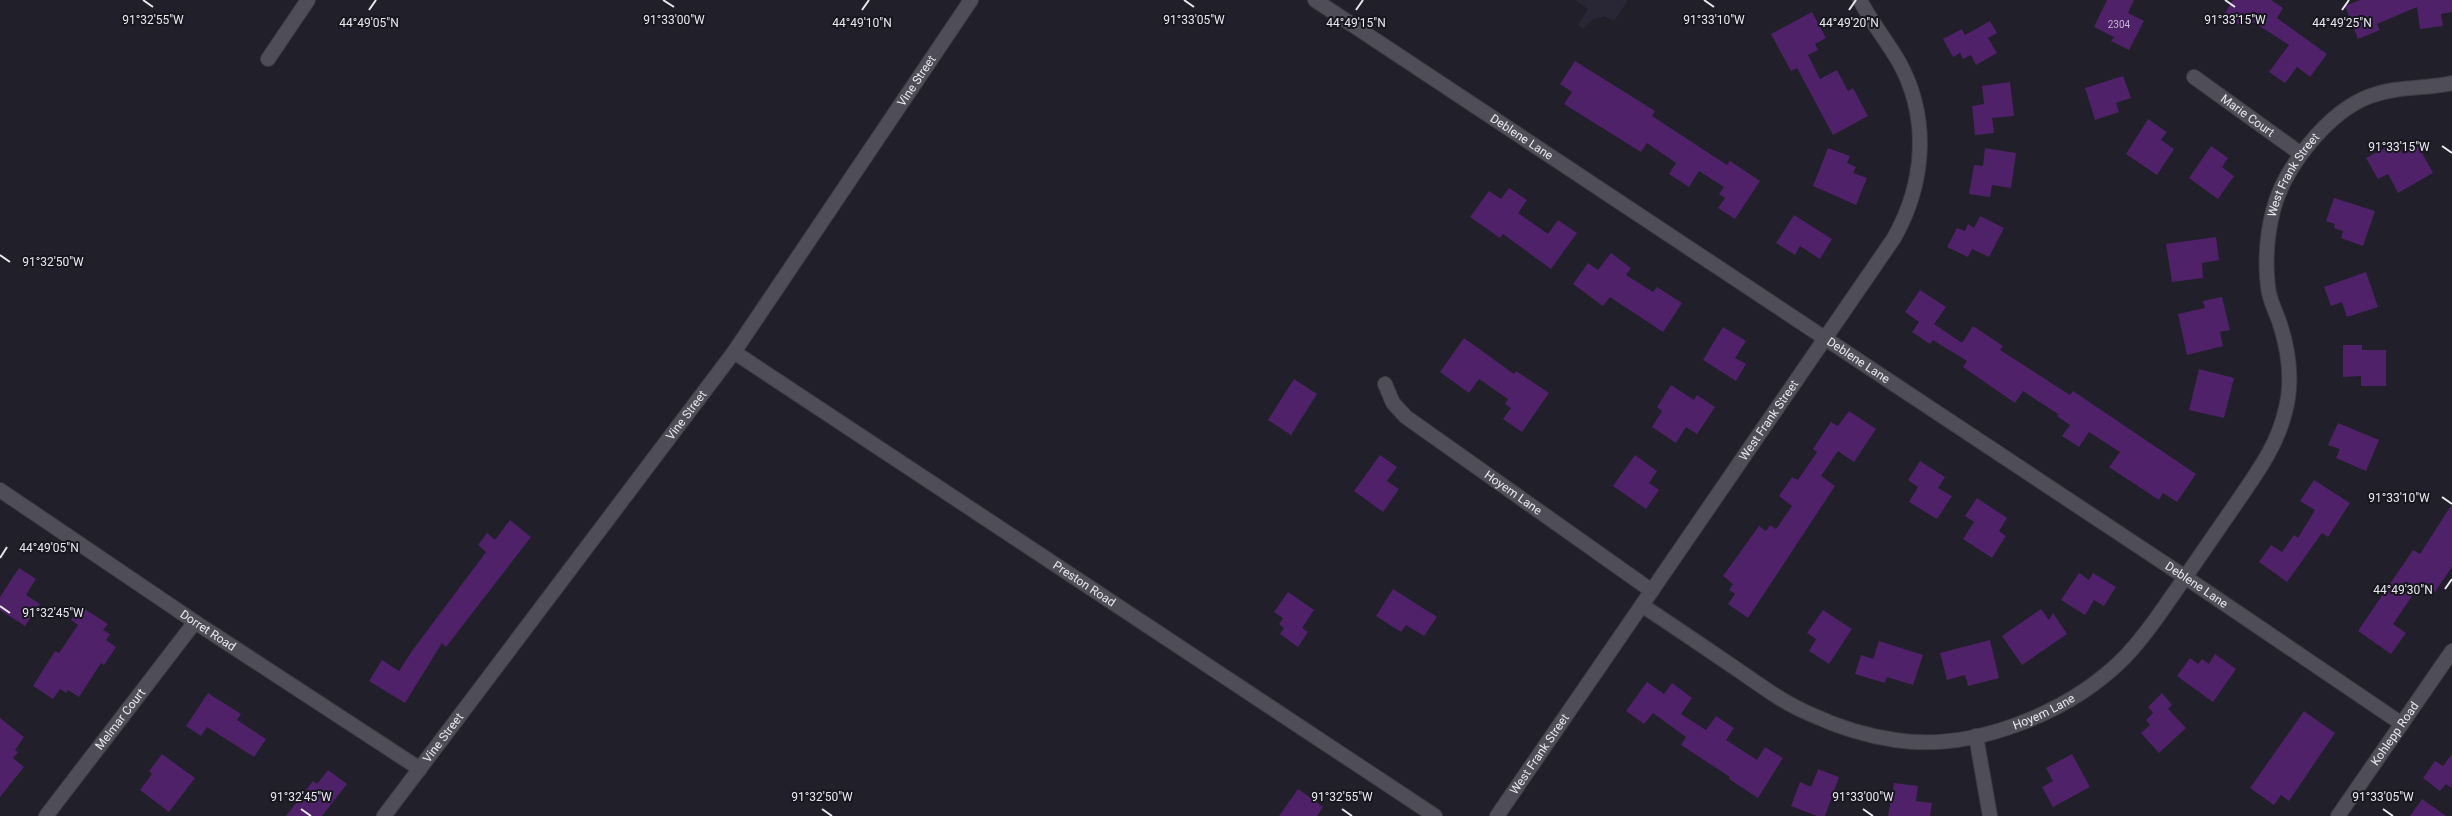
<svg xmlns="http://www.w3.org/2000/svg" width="2452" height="816" font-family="Roboto,sans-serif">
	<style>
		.built { fill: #292736 }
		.building { fill: #4f2169 }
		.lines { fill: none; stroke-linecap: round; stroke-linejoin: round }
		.minor-casing { stroke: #3c3a42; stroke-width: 16 }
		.minor { stroke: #4f4e58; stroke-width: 14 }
		.ticks { fill: none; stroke: #e9e8ef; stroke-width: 2 }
		.labels { text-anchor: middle; stroke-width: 4; stroke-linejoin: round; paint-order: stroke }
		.number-label { font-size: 10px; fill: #c2b6ce }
		.street-label { font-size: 12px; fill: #e9e8ef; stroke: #18161f }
		.ticks-label { font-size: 12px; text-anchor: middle; fill: #e9e8ef; stroke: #18161f; stroke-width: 4; stroke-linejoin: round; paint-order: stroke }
	</style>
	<rect width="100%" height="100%" fill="#211f29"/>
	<path class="built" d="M1575 0H1628L1614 21 1604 16 1591 20 1584 29 1578 25 1588 9Z"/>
	<path class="building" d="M2107 0H2134L2128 13 2144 21 2129 50 2111 41 2114 37 2094 27Z
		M2233 0H2271L2283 8 2277 18 2327 54 2310 77 2297 67 2285 83 2269 72 2289 45 2247 18 2242 27 2224 15Z
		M2360 0H2452V12L2441 14 2443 26 2420 29 2417 7 2377 24 2380 30 2358 39 2345 6Z
		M1812 12 1826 38 1815 44 1818 50 1808 55 1820 79 1837 70 1848 91 1853 88 1868 116 1833 135 1797 68 1791 71 1771 34Z
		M1990 21 1997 33 1988 38 1997 53 1976 65 1971 55 1963 59 1960 53 1953 57 1943 39 1962 29 1965 35Z
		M1575 61 1655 111 1652 116 1727 165 1730 161 1760 181 1735 219 1718 208 1725 198 1719 194 1724 187 1699 171 1689 187 1669 174 1676 163 1647 143 1641 152 1564 104 1572 92 1560 84Z
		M2123 76 2131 98 2116 103 2119 112 2095 120 2085 88Z
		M2010 82 2014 116 1992 118 1994 133 1975 135 1972 106 1984 104 1982 86Z
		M2148 119 2167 132 2161 140 2174 149 2157 175 2126 154Z
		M2396 142 2403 154 2418 146 2433 173 2398 193 2388 174 2378 179 2366 158Z
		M2211 146 2228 158 2222 167 2234 176 2218 199 2189 178Z
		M1828 148 1850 156 1847 163 1856 167 1853 173 1867 178 1856 205 1813 186Z
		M1985 148 2016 153 2011 188 1992 185 1990 197 1969 194 1974 165 1983 166Z
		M1509 188 1527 200 1518 213 1548 234 1558 220 1577 233 1551 269 1503 234 1500 238 1470 217 1489 191 1501 199Z
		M2334 198 2375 211 2363 246 2341 238 2343 231 2334 228 2335 224 2326 221Z
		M1794 215 1832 239 1820 259 1800 246 1795 255 1776 243Z
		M1980 216 2004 228 1989 257 1972 249 1968 257 1947 247 1957 228 1965 231 1968 224 1974 228Z
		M2216 237 2219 260 2202 263 2203 278 2172 282 2166 244Z
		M1611 253 1631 268 1626 275 1653 292 1657 287 1682 303 1663 332 1610 297 1603 306 1573 284 1588 263 1598 270Z
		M2366 272 2378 307 2347 317 2342 302 2331 306 2324 287Z
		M1920 290 1946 307 1934 324 1962 343 1973 326 2003 346 2000 350 2070 395 2073 391 2196 474 2177 502 2163 493 2159 500 2109 467 2120 452 2089 432 2079 447 2062 436 2070 425 2057 416 2058 414 2023 391 2015 403 1963 367 1967 361 1933 340 1930 344 1912 332 1919 322 1905 312Z
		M2222 297 2230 330 2220 332 2223 346 2187 355 2178 314 2205 308 2203 301Z
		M1723 327 1746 341 1735 358 1746 364 1736 381 1703 360Z
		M1464 338 1514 374 1516 371 1549 393 1522 432 1503 419 1511 408 1505 404 1508 399 1479 379 1469 393 1440 372Z
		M2343 345H2362V350H2386V386H2361V376L2343 377Z
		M2199 369 2234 378 2224 418 2189 410Z
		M1294 379 1317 394 1291 435 1268 420Z
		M1671 385 1694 400 1697 395 1715 407 1697 434 1686 427 1676 443 1652 427 1662 411 1657 407Z
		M1849 411 1876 429 1854 462 1838 451 1821 476 1835 486 1748 618 1728 604 1735 594 1729 590 1733 584 1723 576 1759 526 1766 531 1770 525 1776 529 1792 506 1779 496 1792 477 1798 480 1817 452 1813 449 1831 422 1838 426Z
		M2338 423 2379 440 2366 471 2336 458 2340 449 2328 445Z
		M1380 455 1397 467 1387 481 1399 489 1383 512 1354 491Z
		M1635 455 1657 471 1649 483 1659 490 1646 509 1613 486Z
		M1920 461 1945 477 1938 488 1952 496 1937 519 1909 502 1918 487 1908 480Z
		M2314 480 2350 503 2328 537 2322 533 2287 582 2259 562 2271 545 2282 552 2294 535 2298 538 2315 510 2300 501Z
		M1977 498 2007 518 1999 531 2006 536 1992 558 1963 539 1974 522 1965 516Z
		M2452 504V567L2435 592 2421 583 2393 624 2406 633 2391 654 2358 631 2413 550 2420 554Z
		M510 520 531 537 446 647 442 643 405 703 369 681 382 660 399 671 412 651 486 552 478 545 487 533 495 540Z
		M19 568 36 579 26 595 40 604 25 626 0 610V597Z
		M2079 573 2089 580 2093 573 2116 587 2104 606 2094 600 2085 615 2061 600Z
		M1393 589 1437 617 1424 636 1406 625 1401 632 1376 616Z
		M1288 592 1314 610 1302 628 1308 632 1298 647 1280 634 1284 628 1279 624 1283 618 1274 612Z
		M80 606 108 624 103 630 110 634 106 640 116 647 104 665 101 663 79 697 68 690 66 693 60 689 53 699 33 686 55 651 59 653 78 625 71 620Z
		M2041 609 2049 620 2053 613 2067 634 2022 665 2002 636Z
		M1823 610 1852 629 1829 664 1809 651 1816 639 1807 633Z
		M1990 640 1999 678 1968 686 1965 675 1947 680 1940 653Z
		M1879 641 1923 655 1913 685 1887 677 1885 683 1855 674 1861 655 1873 659Z
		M2215 654 2236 669 2213 702 2177 676 2190 658 2198 664 2202 659 2209 664Z
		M1647 682 1664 694 1672 683 1692 698 1681 714 1706 730 1716 716 1734 728 1726 740 1757 760 1765 747 1783 758 1758 798 1729 779 1730 777 1681 745 1686 737 1653 713 1644 724 1626 711Z
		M208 693 241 714 237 720 266 739 254 757 207 727 201 736 186 726Z
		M2162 693 2172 705 2168 709 2186 728 2159 753 2141 733 2150 725 2146 720 2153 713 2148 707Z
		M2304 711 2335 733 2289 801 2281 795 2274 805 2250 788Z
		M0 718 24 737 15 750 18 752 13 758 24 767 0 797Z
		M162 754 195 778 169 812 140 790 152 774 149 771Z
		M2072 754 2090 787 2053 807 2042 787 2053 781 2046 768Z
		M2452 754V788L2446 784 2440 791 2423 778 2435 761 2443 766Z
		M1818 769 1839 777 1825 816H1817L1791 806 1800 782 1811 787Z
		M328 770 347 784 322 816H286L313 781 317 784Z
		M1894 783 1918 786 1916 801 1932 803 1930 816H1888Z
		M1298 789 1323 807 1317 816H1279Z
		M2422 799 2446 816H2410Z"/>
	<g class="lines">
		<g class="minor-casing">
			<g id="minor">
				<path id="s1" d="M1315 0 2185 577 2402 724"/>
				<path d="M268 59 308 0"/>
				<path id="s2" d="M2194 77 2301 154"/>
				<path id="s3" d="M734 352 1435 816"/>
				<path id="s4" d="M1385 384 1393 403 1406 417 1652 591"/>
				<path id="s5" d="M0 490 195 622 420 769"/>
				<path id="s6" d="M1643 606C1675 627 1707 649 1738 670 1761 686 1784 703 1810 714 1836 726 1867 736 1895 740 1973 752 2069 713 2124 658 2148 633 2166 604 2186 576 2203 551 2220 527 2237 502 2256 474 2277 446 2285 412 2293 383 2289 352 2280 324 2276 312 2269 299 2268 287 2265 262 2267 235 2273 211 2284 167 2328 112 2370 96 2397 86 2425 89 2452 83"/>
				<path d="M1976 736 1990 816"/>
				<path id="s7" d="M46 816 195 622"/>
				<path id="s8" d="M384 816 734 352 971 0"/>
				<path id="s9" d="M1497 816 1894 238C1925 183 1930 118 1899 62 1887 41 1871 22 1860 0"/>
				<path id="s10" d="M2338 816 2452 651"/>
			</g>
		</g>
		<use href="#minor" class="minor"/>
	</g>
	<path class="ticks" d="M143 0 153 7M663 0 674 7M1184 0 1194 7M1704 0 1714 7M2225 0 2235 7M369 10 376 0M862 10 869 0M1356 10 1363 0M1849 10 1856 0M2342 10 2349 0M2442 146 2452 153M0 255 10 262M2442 497 2452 504M0 558 7 547M2445 589 2452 579M0 606 10 613M301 809 311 816M822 809 832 816M1342 809 1352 816M1863 809 1873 816M2383 809 2393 816"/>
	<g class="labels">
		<g class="number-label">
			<text x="2119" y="28">2304</text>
		</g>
		<g class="street-label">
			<text dy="4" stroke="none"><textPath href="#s8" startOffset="908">Vine Street</textPath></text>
			<text dy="4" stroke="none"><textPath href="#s2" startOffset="66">Marie Court</textPath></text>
			<text dy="4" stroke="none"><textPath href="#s1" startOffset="248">Deblene Lane</textPath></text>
			<text dy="4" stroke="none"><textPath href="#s6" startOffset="1081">West Frank Street</textPath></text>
			<text dy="4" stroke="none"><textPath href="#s1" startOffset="652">Deblene Lane</textPath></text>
			<text dy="4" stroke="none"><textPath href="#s8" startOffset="502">Vine Street</textPath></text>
			<text dy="4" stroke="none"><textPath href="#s9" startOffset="480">West Frank Street</textPath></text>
			<text dy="4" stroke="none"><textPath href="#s4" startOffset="171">Hoyem Lane</textPath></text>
			<text dy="4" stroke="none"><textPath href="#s3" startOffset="420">Preston Road</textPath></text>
			<text dy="4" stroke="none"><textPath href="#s1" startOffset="1058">Deblene Lane</textPath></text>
			<text dy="4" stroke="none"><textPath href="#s5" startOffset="251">Dorret Road</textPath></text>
			<text dy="4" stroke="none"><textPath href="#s6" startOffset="442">Hoyem Lane</textPath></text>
			<text dy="4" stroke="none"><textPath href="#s7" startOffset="122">Melmar Court</textPath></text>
			<text dy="4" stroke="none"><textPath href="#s10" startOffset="100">Kohlepp Road</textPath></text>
			<text dy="4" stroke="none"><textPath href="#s8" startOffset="98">Vine Street</textPath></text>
			<text dy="4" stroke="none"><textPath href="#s9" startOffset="75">West Frank Street</textPath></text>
		</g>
	</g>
	<g class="ticks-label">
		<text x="153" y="24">91°32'55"W</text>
		<text x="674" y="24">91°33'00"W</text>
		<text x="1194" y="24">91°33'05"W</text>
		<text x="2235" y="24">91°33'15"W</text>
		<text x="1714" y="24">91°33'10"W</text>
		<text x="862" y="27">44°49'10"N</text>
		<text x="1356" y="27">44°49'15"N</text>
		<text x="369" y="27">44°49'05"N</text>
		<text x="1849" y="27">44°49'20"N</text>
		<text x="2342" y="27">44°49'25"N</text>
		<text x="2399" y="151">91°33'15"W</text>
		<text x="53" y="266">91°32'50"W</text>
		<text x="2399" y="502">91°33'10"W</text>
		<text x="49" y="552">44°49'05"N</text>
		<text x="2403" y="594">44°49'30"N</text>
		<text x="53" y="617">91°32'45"W</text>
		<text x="301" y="801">91°32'45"W</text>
		<text x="822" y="801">91°32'50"W</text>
		<text x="1342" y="801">91°32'55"W</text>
		<text x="1863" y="801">91°33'00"W</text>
		<text x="2383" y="801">91°33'05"W</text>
	</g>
</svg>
